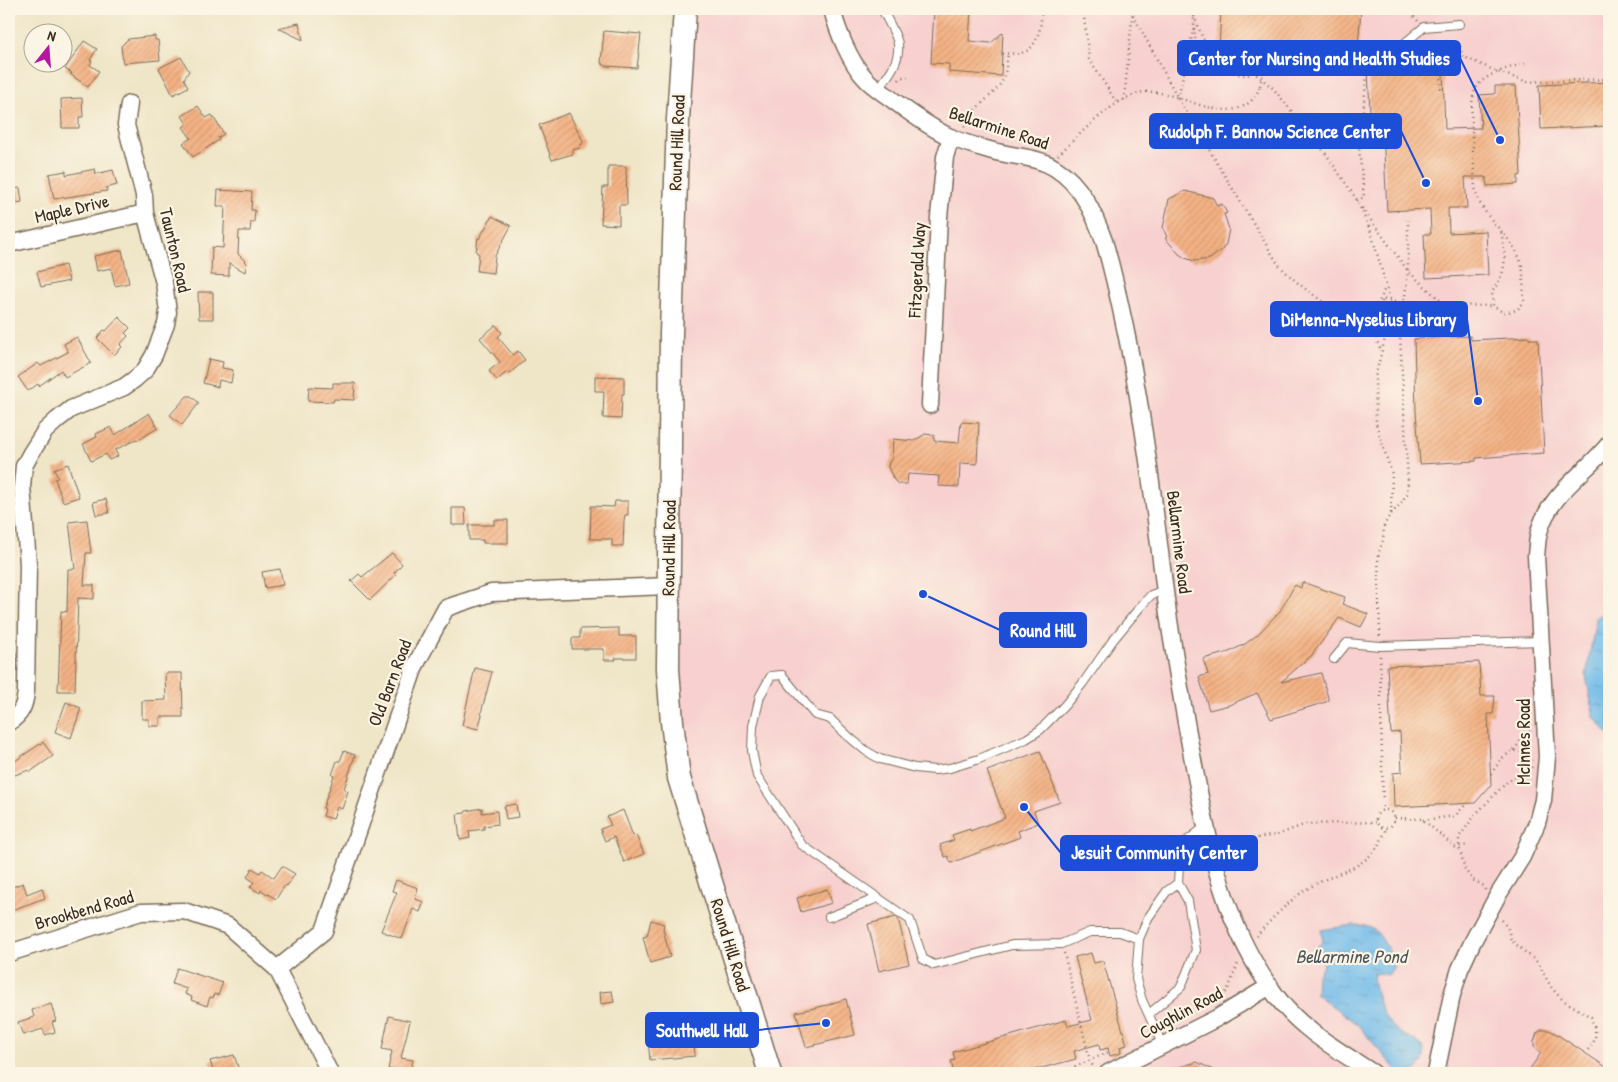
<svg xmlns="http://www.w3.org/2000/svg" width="1618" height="1082" font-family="'Patrick Hand',sans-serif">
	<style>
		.built { fill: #f7d0cf }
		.water { fill: url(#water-ripples); stroke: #567284 }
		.building { fill: url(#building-hatch) }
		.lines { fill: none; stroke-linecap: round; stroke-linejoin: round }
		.service-casing { stroke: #7a6b59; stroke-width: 10 }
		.minor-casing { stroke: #7a6b59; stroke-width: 19 }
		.secondary-casing { stroke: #7a6b59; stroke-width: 25 }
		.path { stroke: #7a6b59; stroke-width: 2.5; stroke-dasharray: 1 4; stroke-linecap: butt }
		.service { stroke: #fff; stroke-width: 8 }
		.minor { stroke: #fff; stroke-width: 16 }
		.secondary { stroke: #fff; stroke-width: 22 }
		.path-bridge { stroke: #7a6b59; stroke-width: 2.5; stroke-dasharray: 1 4; stroke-linecap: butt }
		.labels { text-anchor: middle; stroke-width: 4.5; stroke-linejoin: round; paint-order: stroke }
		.street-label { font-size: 18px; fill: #3b2a1e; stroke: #fcf5e5 }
		.water-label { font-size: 19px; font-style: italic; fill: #4c565b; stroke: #fcf5e5 }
		.leader { fill: none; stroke: #1d4ed8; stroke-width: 2 }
		.callout-dot { fill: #1d4ed8; stroke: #fcf5e5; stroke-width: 2 }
		.callout { fill: #1d4ed8; stroke: #1d4ed8; stroke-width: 2 }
		.callout-label { font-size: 19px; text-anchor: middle; font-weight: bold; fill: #fff }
	</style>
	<defs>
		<pattern id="water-ripples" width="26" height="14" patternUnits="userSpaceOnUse" patternTransform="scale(1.25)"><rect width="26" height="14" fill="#72bbea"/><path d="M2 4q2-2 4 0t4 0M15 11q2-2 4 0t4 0" fill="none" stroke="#5f98bd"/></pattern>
		<pattern id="building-hatch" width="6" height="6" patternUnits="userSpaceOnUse" patternTransform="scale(1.25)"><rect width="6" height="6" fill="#f4b284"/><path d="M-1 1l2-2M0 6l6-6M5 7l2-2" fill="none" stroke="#d29972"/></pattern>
	</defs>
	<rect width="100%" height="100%" fill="#fcf5e5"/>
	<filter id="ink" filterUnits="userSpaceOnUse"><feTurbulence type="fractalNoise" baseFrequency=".02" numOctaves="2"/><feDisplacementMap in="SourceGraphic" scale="10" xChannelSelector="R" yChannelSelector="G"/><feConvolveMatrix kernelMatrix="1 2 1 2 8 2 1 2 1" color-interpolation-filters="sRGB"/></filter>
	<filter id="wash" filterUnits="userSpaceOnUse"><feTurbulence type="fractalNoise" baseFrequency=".0096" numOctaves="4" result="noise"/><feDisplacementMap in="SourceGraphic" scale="20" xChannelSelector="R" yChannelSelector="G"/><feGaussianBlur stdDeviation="1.12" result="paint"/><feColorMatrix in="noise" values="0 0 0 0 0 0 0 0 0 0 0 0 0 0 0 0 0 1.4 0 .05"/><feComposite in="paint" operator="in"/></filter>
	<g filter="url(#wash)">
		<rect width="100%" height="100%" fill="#efe5c7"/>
		<path class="built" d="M695 9H1609V1073H781L729 912 688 770 678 691 675 442 692 29Z"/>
		<path class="water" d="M1609 609V735L1594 717 1586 676 1596 618Z
			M1353 925C1381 925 1379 938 1394 958L1393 968 1388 975 1378 973 1374 974C1372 981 1375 986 1376 993 1380 1009 1386 1022 1400 1033 1406 1037 1415 1039 1420 1044 1429 1054 1422 1069 1411 1073 1407 1074 1402 1073 1399 1073L1357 1024 1316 994 1317 976 1323 966 1322 957 1316 952 1318 946 1323 941 1321 930Z"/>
		<g id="blocks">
			<path class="building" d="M934 9H971L969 41 991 43 1003 32 1001 76 949 72V64L931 63Z
				M1221 9H1361L1356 74 1315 71V68L1294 66 1296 55 1219 51Z
				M299 23 303 40 278 28Z
				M604 31 641 34 637 68 606 66 601 63Z
				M155 36V40H158L160 60 123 63 121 46 128 39Z
				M84 41 97 49 90 60 92 61 90 65 99 71 88 87 70 74 72 73 65 69Z
				M181 57 189 71 184 79 188 87 173 95 159 68Z
				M1394 69 1395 75 1443 73 1445 129 1481 128 1479 95 1495 94V86H1516L1521 175 1518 176V184L1487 186 1486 177H1465L1467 208H1448L1449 233 1486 231 1488 275 1426 278 1424 234H1431L1430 209 1387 211 1383 131 1371 132 1368 70Z
				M1609 82V126L1541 129 1539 85Z
				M82 98 83 117H79V128H62L61 99Z
				M198 106 206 118 212 115 224 134 218 138 219 140 193 157 183 143 191 138 183 127 187 124 182 116Z
				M569 113 583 141 580 148 573 150V154L552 160 539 125Z
				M608 166H626L627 205H619V225L601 224 603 187H608Z
				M95 169 96 174 113 170 117 185 106 188 107 191 54 199 49 174 66 171V175Z
				M20 188 22 202 9 204V190Z
				M218 190 252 192 251 210H255L254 222H251L250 231H239L238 254 247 263 245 272 229 263V276L211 275 212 247 223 248 225 206H217Z
				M1185 191 1213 198 1217 206 1222 204 1227 213 1224 214 1229 229 1226 244 1222 250 1210 259 1194 261 1185 258 1179 254 1165 238 1167 237 1163 228 1169 199Z
				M492 216 511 226 495 256 493 273 477 271 479 254 476 252 478 238 479 239Z
				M122 250 129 283 115 286 111 268 97 271 94 256Z
				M65 265 69 281 41 287 37 272Z
				M198 292H213V319H199Z
				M119 317 130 328 125 333 128 336 120 345 122 347 114 355 97 338 104 330 106 331Z
				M496 325 502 333 498 337 513 355 518 351 525 360 509 374 507 372 497 380 489 371 500 362 480 338Z
				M1470 336 1471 340 1529 337V339H1538L1544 453 1476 458V461L1420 464 1416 411 1414 339Z
				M77 337 91 363 65 377 61 370 39 386 38 384 28 391 18 377 38 363 41 366 68 352 64 344Z
				M209 359 223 362 222 368 233 370 231 383 219 380 218 387 203 383Z
				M595 376 624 377V394H622L621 419 603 418 604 391H595Z
				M333 383H355L354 400 334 399 333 402 308 401 309 387 333 388Z
				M187 396H191L199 403 182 425 170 415Z
				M149 413 158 428 138 440 137 439 115 450 118 456 109 460 106 454 91 461 83 444 97 437 96 434 111 427 115 435Z
				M961 422 979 423 977 464 960 463 959 487 938 486 939 476 908 474 907 484H898L894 480 888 467 889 462 892 458 893 439 914 441 925 434 934 435V441L959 443Z
				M68 464 79 497 63 502 55 479 58 478 54 469Z
				M106 499 109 513 96 515 93 502Z
				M615 501H628V515H625L624 521 623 546H612V539H590L591 506 614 507Z
				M452 508H465L466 525H452Z
				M87 520 91 553H86L84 585H94V599L78 598 75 691H58L61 611 67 612 68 569H75L69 522Z
				M494 520H508V543H483V540H469V525H494Z
				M392 553 402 564 394 573 396 575 370 600 351 581 359 574 362 577Z
				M280 569 283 585 265 588 262 572Z
				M1302 582 1345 597 1342 604 1368 614 1361 627 1339 618 1312 655 1281 682 1321 673 1329 701 1271 719 1257 693 1229 705 1209 710 1199 677 1208 674 1203 659 1229 652 1245 644 1257 635 1280 611 1295 585 1301 588Z
				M619 628V636H636V658H615L616 660H604V649H572V638H580V629Z
				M1479 662 1481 696H1495L1493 714H1488L1491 785 1475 803 1394 807 1393 773 1402 772 1400 732 1391 733 1387 666Z
				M475 668 492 672 481 713 482 715 478 729 462 725Z
				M165 673H182L183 717H160V726H149V719H142V701L166 700Z
				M66 702 81 708 71 738 55 732Z
				M43 742 53 756 30 772 29 770 9 777V765Z
				M344 751 355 755 344 789 348 791 342 809 337 807 333 819 323 816 325 809 323 808 334 776 332 775 337 761H340Z
				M1040 751 1060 802 1034 811 1038 823 1018 831 1020 837 951 863 948 856 945 857 940 845 954 840 952 835 970 829V831L1005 818 987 771Z
				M516 804 518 817 506 819 504 806Z
				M482 808V813L497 811 498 824 484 826V829L469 831 470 838 460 840 457 814 465 813 466 811Z
				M623 810 633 836 636 835 644 854 624 862 614 837 605 841 600 829 611 825 607 817Z
				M282 866 295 874 287 886 285 885 276 899 261 890 260 893 250 887 254 882 247 877 252 868 260 873 262 870 274 878Z
				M396 880 418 888 415 899 424 902 420 912 413 909 402 939 381 931 397 892 392 891Z
				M23 883 27 894 42 888 45 898 9 911V888Z
				M827 889 832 903 801 912 797 898Z
				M896 917 898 918 909 964 879 971 868 924Z
				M651 920 664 924 663 929 670 957 650 963 643 937 647 936Z
				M1091 953 1094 963 1103 961 1127 1045 1120 1047 1121 1053 1110 1056 1108 1048 1100 1050 1099 1044 1074 1051 1076 1059 1023 1073H954L951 1061 955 1060 953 1052 1066 1020 1068 1026 1092 1020 1075 957Z
				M177 968 223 983 218 995 214 994 213 998 210 997 207 1006 191 1000 192 997 185 994 187 989 172 984Z
				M612 991 614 1002 601 1004 600 992Z
				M846 999 855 1035 806 1047 796 1012 832 1004V1003Z
				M51 1004 56 1021 52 1022 55 1032 45 1035 43 1029 23 1035 18 1022 34 1017 32 1010Z
				M389 1016 410 1021 401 1058 413 1060 410 1073 388 1069 392 1051 382 1049Z
				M1542 1030H1549L1555 1033 1609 1069V1073H1527L1541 1053 1534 1047V1042L1537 1033Z
				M689 1036 690 1043 694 1042 695 1056 650 1060 648 1040Z
				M234 1055 239 1070 236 1071 237 1073H214L210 1061Z
				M1197 1062 1219 1073H1169L1168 1070Z"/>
		</g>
	</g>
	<g filter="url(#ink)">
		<use href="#blocks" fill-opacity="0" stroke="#7a6b59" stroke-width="1"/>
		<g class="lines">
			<g class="service-casing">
				<path id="service" d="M1369 56 1388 54 1400 47 1424 27 1459 24
					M878 89C888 76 900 62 898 44 897 35 886 18 882 9
					M1334 659 1347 643 1380 646 1541 641
					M829 917 878 898
					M1139 939 1120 932H1090L1061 944 1012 945 934 965 923 959 910 920 802 845 757 776 752 751 753 726 760 696 771 676 782 675 815 715 830 719 848 736 866 751 880 759 915 768 935 770 950 768 979 759 1026 739 1040 730 1064 706 1083 683 1113 640 1141 606 1151 595 1165 590
					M1149 1014 1181 987 1196 950 1188 901 1178 883 1179 865 1181 853 1187 841 1206 826
					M1163 1046 1142 1000 1136 979 1139 939 1148 918 1167 891 1178 883"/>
			</g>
			<g class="minor-casing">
				<path id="minor" d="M832 9C837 30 850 62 865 78 872 86 882 92 890 98 909 112 929 127 950 137 963 143 979 147 993 151 1013 157 1036 156 1055 168 1081 184 1094 213 1104 241 1114 274 1121 308 1128 342 1144 422 1154 503 1164 584 1171 640 1181 695 1191 750 1208 839 1221 923 1277 997 1301 1030 1340 1051 1373 1073
					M9 244 145 213
					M930 405 939 217 945 157 951 137
					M9 722C21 715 25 705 26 691L28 564 22 486 24 466 31 453 45 431 57 420 71 409 124 387 135 379 145 370 154 355 166 324 168 312 164 283 145 213 144 195 126 125 129 104
					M9 953 141 912 184 911 228 926 277 969 330 1073
					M277 969 324 931 415 666 446 608 491 593 669 586
					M1108 1073 1217 1018 1270 986
					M1436 1073 1452 995 1460 969 1473 941 1498 895 1522 857 1537 823 1543 800 1547 757 1536 556C1537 548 1537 540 1539 532 1549 494 1586 473 1609 444"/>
			</g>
			<g class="secondary-casing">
				<path id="secondary" d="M685 9 678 119 671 334 668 669 672 722 679 778 770 1073"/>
			</g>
			<path class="path" d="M1083 9 1089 59 1117 103
				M1407 9 1418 21
				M1133 15 1178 98 1278 264C1301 289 1369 346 1385 287
				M1194 16 1203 39 1215 52 1242 63 1273 88 1326 154 1357 200 1371 232 1400 335
				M1194 28C1195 35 1196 45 1199 51 1206 63 1235 76 1248 75
				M1002 53C1024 55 1034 53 1040 28 1041 22 1041 15 1043 9
				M899 80 901 77H908
				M1441 89C1440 74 1435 52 1446 41L1460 46 1462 56 1498 72 1528 82 1609 79
				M1178 98 1194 27V9
				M1124 100 1133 9
				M964 127 976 109 995 91 1002 82 1005 74 1008 54
				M1307 130 1362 127
				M1473 152C1473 135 1467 96 1479 84 1490 72 1510 68 1525 63
				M1058 155C1079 135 1112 100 1139 93 1172 84 1223 129 1252 100 1256 96 1258 91 1260 86
				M1474 159C1474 174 1473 191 1481 205 1492 225 1516 241 1522 266 1524 277 1523 290 1524 302L1517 310 1504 313 1493 306 1492 292C1509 268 1505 257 1501 230
				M1357 201 1364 197 1359 148 1368 65
				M1362 208 1408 271 1444 304
				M1353 312 1373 331 1381 351
				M1609 328V330
				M1607 431 1609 424
				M1391 513 1392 474 1376 424 1375 377 1385 339 1382 299 1404 304 1493 306
				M1380 636 1378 555 1383 540 1384 526 1389 516 1398 507 1407 494 1408 481 1400 336 1408 271V220
				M1380 656 1383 810
				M1514 750 1531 727
				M1491 774 1502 758 1514 750 1522 752 1532 761
				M1376 819a9 9 0 1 1 18 0a9 9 0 1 1-18 0Z
				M1395 818 1422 819 1455 847 1469 845
				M1423 820 1455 816 1466 804
				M1223 843 1277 835 1306 824 1376 822
				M1485 890 1484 886 1473 880 1465 870 1459 846V837L1476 814 1507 782 1533 766
				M1502 920 1508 929 1511 940 1538 963 1551 987 1557 994 1563 1000 1591 1017C1597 1034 1598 1040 1585 1053
				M1256 936C1271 920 1287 902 1307 889 1340 868 1371 872 1386 829
				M1064 953 1090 1061 1094 1068
				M1223 997 1228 989 1239 961
				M1061 1073 1109 1052"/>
			<use href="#service" class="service"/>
			<use href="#minor" class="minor"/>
			<use href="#secondary" class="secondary"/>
			<path class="path-bridge" d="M1248 75 1256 68 1266 54
				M1260 86 1267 53"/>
		</g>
	</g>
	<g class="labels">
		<g class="street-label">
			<text transform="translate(999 128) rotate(18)" y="6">Bellarmine Road</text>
			<text transform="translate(677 143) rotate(-88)" y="6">Round Hill Road</text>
			<text transform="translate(72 209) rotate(-13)" y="6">Maple Drive</text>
			<text transform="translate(175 250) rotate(77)" y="6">Taunton Road</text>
			<text transform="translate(917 270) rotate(-87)" y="6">Fitzgerald Way</text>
			<text transform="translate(1179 542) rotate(83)" y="6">Bellarmine Road</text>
			<text transform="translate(669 548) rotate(-89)" y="6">Round Hill Road</text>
			<text transform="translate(390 683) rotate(-69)" y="6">Old Barn Road</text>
			<text transform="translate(1524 742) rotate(-90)" y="6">McInnes Road</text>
			<text transform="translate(84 910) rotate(-16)" y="6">Brookbend Road</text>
			<text transform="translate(730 945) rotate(73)" y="6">Round Hill Road</text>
			<text transform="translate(1181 1013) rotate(-28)" y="6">Coughlin Road</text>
		</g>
		<g class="water-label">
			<text x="1351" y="963">Bellarmine Pond</text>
		</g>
	</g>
	<path class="leader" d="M1500 140L1460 58M1426 183L1401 131M1478 401L1467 319M923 594L1000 630M1024 807L1061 853M826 1023L758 1030"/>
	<g class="callout-dot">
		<circle cx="1500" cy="140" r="5"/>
		<circle cx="1426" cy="183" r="5"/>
		<circle cx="1478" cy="401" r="5"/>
		<circle cx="923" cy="594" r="5"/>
		<circle cx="1024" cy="807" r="5"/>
		<circle cx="826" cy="1023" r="5"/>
	</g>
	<g class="callout">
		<rect x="1178" y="41" width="282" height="34" rx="5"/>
		<rect x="1150" y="114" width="251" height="34" rx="5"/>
		<rect x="1271" y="302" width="196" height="34" rx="5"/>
		<rect x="1000" y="613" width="86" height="34" rx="5"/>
		<rect x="1061" y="836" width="196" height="34" rx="5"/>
		<rect x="646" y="1013" width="112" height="34" rx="5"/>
	</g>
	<g class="callout-label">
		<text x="1319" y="65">Center for Nursing and Health Studies</text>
		<text x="1275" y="138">Rudolph F. Bannow Science Center</text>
		<text x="1369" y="326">DiMenna-Nyselius Library</text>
		<text x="1043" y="637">Round Hill</text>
		<text x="1159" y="859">Jesuit Community Center</text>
		<text x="702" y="1037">Southwell Hall</text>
	</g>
	<rect width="1618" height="1082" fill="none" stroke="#fcf5e5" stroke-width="30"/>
	<g transform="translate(48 48) rotate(17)"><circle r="24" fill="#fcf5e5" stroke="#afa495"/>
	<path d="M0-4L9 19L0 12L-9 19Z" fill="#b5179e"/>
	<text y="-8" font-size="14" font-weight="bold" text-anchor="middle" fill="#3b2a1e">N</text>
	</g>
</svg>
